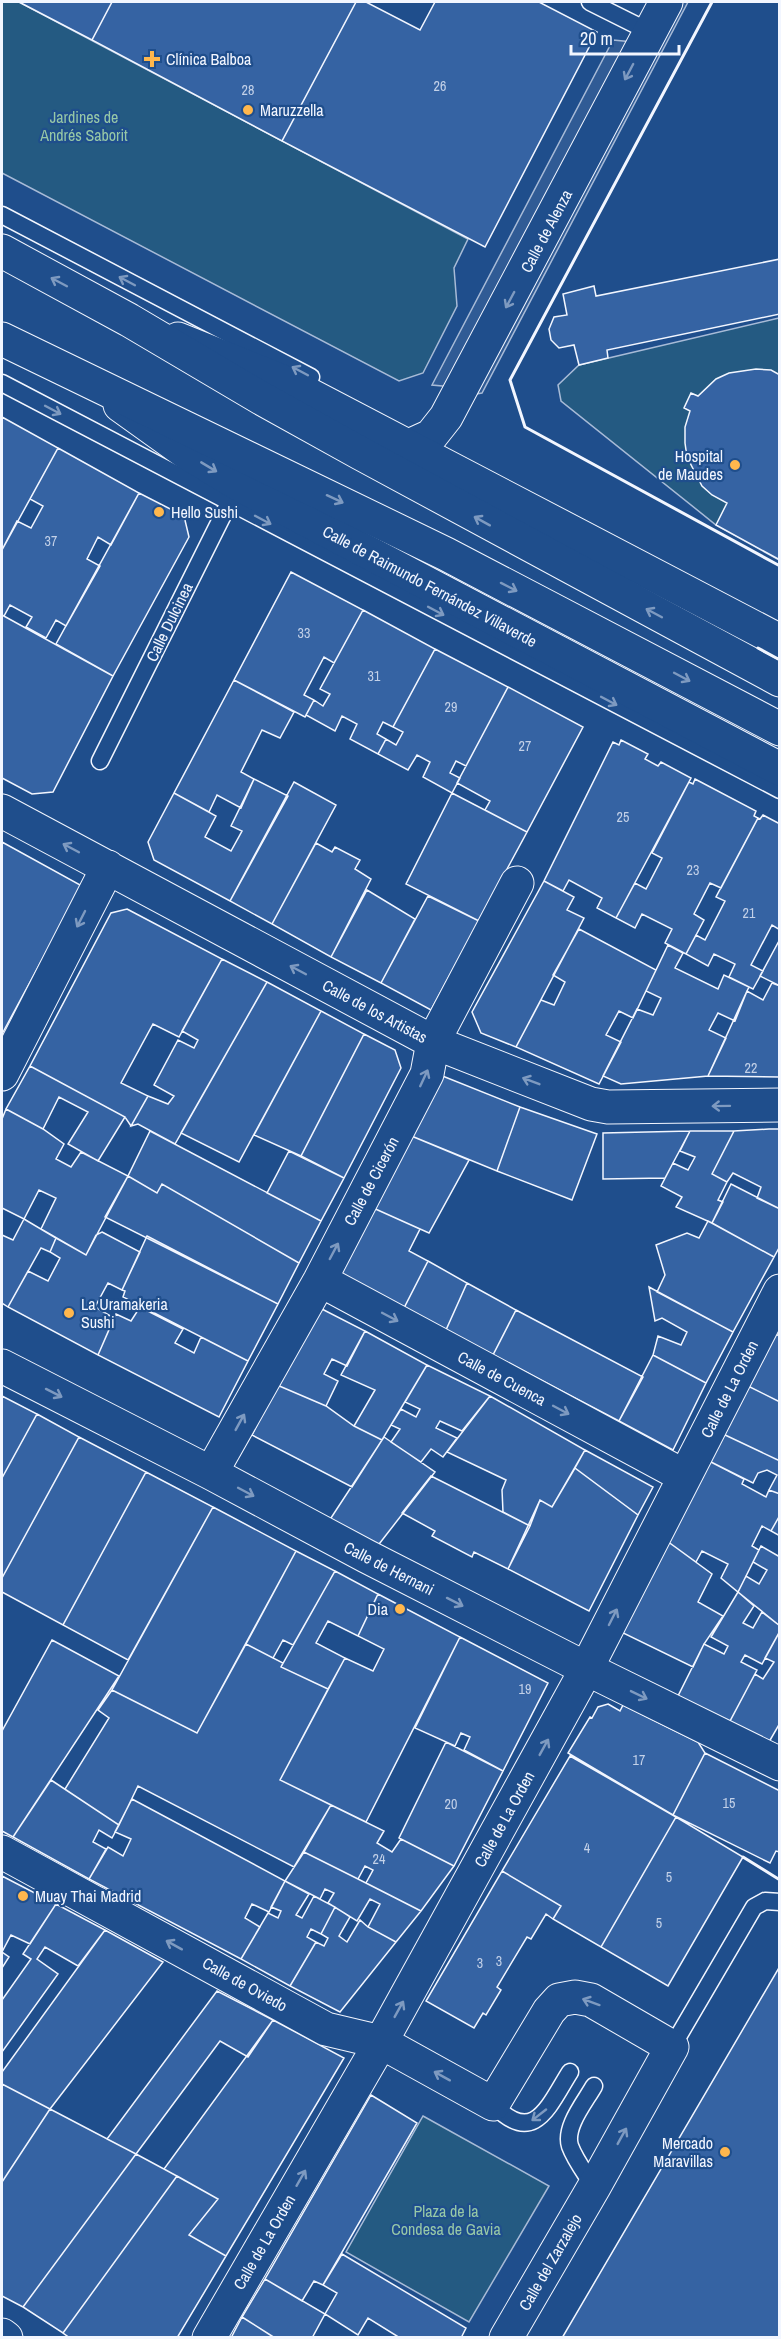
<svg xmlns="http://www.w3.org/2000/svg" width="781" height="2339" font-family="'Archivo Narrow',sans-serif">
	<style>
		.green { fill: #245a82; stroke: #a8bbd7; stroke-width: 1.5 }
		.parking { fill: #305b95; stroke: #a8bbd7; stroke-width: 1.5 }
		.building { fill: #3563a3; stroke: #f2f6ff; stroke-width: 1.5 }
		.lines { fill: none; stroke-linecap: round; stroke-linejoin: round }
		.service-casing { stroke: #f2f6ff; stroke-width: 19 }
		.minor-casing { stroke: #f2f6ff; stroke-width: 35 }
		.tertiary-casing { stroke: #f2f6ff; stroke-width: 35 }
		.primary-casing { stroke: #f2f6ff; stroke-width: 35 }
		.service { stroke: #1f4e8c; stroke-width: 16 }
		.minor { stroke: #1f4e8c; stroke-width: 33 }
		.tertiary { stroke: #1f4e8c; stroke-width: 33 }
		.primary { stroke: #1f4e8c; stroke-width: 33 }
		.wall { stroke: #f2f6ff; stroke-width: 3 }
		.oneway { stroke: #7e9ac0 }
		.poi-dot { fill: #ffb74d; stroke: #1f4e8c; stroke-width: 2 }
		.labels { text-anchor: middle; stroke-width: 4.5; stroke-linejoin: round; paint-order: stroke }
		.number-label { font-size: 14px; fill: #c3d1e8 }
		.poi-label { font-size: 16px; fill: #f2f6ff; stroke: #1f4e8c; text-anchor: start }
		.park-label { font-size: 16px; fill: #97c8a6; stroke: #1f4e8c }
		.street-label { font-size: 16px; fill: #f2f6ff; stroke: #1f4e8c }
	</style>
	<rect width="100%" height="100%" fill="#1f4e8c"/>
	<path class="green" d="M2 2H19L468 239 454 268 457 306 423 373 399 381 2 173Z
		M779 318V560L716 525 561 401 558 385 579 365Z
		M423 2116 549 2186 469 2322 346 2252Z"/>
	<path class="parking" d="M677 2H688L482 393 470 395Z
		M613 40 633 42 453 387 432 385Z"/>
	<path class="building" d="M19 2H112L92 40Z
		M112 2H356L282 141 92 40Z
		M356 2H366L420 30 435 2H539L597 32 485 247 282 141Z
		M780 259V314L607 350 608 358 579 365 574 345 559 348 551 340 549 329 554 317 567 315 563 294 594 286 596 296Z
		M756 369 771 370 780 375V560L716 525 727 503 712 495 702 486 687 457 685 443V427L690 411 684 408 691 393 698 396 716 379 729 373Z
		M2 417 58 448 2 550Z
		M58 448 139 493 111 545 98 537 87 559 100 566 66 626 56 620 46 638 26 627 32 617 10 605 4 616 2 615V550L17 521 31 528 43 506 30 499Z
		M139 493 184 516 189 537 113 676 56 644Z
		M291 572 363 610 334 663 324 657 304 695 314 700 305 717 234 680Z
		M363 610 435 649 393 727 383 722 377 734 386 739 378 754 350 739 357 724 342 716 335 731 306 715 314 700 323 706 330 694 320 689Z
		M2 615 113 676 53 792 32 794 2 778Z
		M435 649 508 687 466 766 456 761 450 773 460 778 452 793 423 777 430 762 417 755 408 770 378 754 386 739 396 745 403 732 393 727Z
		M234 680 294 712 280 738 262 730 241 772 254 779 241 808 217 795 209 812 174 793Z
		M508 687 583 727 527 832 485 810 490 801 457 783Z
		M621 740 648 754 645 759 658 766 661 762 691 778 616 918 597 908 602 898 569 880 563 891 544 881 613 742 619 745Z
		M254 779 288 796 230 901 154 860 148 842 174 793 216 816 205 837 231 851 242 831 231 826Z
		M695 779 756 811 754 816 758 818 721 888 710 883 694 914 704 920 686 954 665 943 672 929 642 914 635 928 616 918 635 883 646 889 662 858 652 853 689 782 693 784Z
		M294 782 336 805 272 924 230 901Z
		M452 793 527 832 479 921 406 884Z
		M763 815 780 824V930L772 925 751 965 763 971 753 989 729 977 735 964 714 954 708 966 686 954 696 935 705 940 725 901 716 897 758 818 760 819Z
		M2 842 82 886 2 1034Z
		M316 843 332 852 335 847 360 860 355 869 371 879 331 957 272 924Z
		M544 881 574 897 567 910 584 918 516 1047 481 1033 472 1012Z
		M367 890 415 919 381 983 331 957Z
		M428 896 479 921 431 1010 381 983Z
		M127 909 222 959 179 1037 153 1024 121 1083 148 1096 131 1126 125 1117 30 1066 111 913Z
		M579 929 656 970 633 1018 619 1011 606 1035 621 1042 599 1084 516 1047 541 1000 554 1005 565 982 553 975Z
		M780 939V986L760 976Z
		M668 945 683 953 675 968 718 989 724 975 749 987 747 991 735 1021 718 1013 709 1030 726 1038 708 1076 621 1084 603 1076 637 1009 653 1015 661 998 646 991Z
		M222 959 267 982 175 1144 138 1124 131 1126 148 1096 168 1104 174 1096 154 1085 178 1040 194 1048 198 1040 182 1031Z
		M267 982 321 1011 239 1162 181 1133Z
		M772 983 780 986V1077L708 1076 747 991 763 1000Z
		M321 1011 364 1034 301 1156 254 1135Z
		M364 1034 395 1050 401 1068 344 1178 301 1156Z
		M30 1066 125 1117 98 1161 68 1144 88 1112 59 1097 43 1129 6 1109Z
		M440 1075 520 1107 497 1171 409 1135Z
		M520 1107 597 1134 572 1200 497 1171Z
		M6 1109 43 1129 64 1144 56 1159 71 1167 81 1152 128 1176 86 1255 41 1229 56 1198 39 1190 24 1219 2 1208V1119Z
		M769 1129H780V1209L757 1198 761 1187 733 1173 727 1182 712 1174 734 1131Z
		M150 1131 321 1221 299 1263 162 1184 157 1193 128 1176Z
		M690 1131H734L712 1174 727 1182 718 1200 723 1202 712 1223 676 1207 682 1197 661 1186 673 1163 688 1170 695 1157 680 1151Z
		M690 1131 665 1178 603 1179V1133Z
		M409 1135 469 1160 429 1233 371 1207Z
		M289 1151 344 1178 321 1221 267 1193Z
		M128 1176 157 1193 162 1184 299 1263 278 1304 105 1217Z
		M731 1184 780 1209V1246L774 1257 712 1223Z
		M371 1207 420 1229 409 1251 428 1261 404 1308 345 1276 341 1271Z
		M24 1219 56 1238 50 1252 41 1248 8 1307 2 1303V1235L13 1240Z
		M708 1221 774 1257 733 1332 657 1292 665 1275 656 1245 687 1233 699 1238Z
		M102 1232 140 1252 122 1290 108 1283 95 1307 114 1318 98 1355 8 1307 28 1271 48 1281 60 1258 50 1252 56 1238 86 1255 96 1235Z
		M147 1236 278 1304 248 1361 123 1297 125 1291 122 1290Z
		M428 1261 467 1283 446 1330 404 1308Z
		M467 1283 516 1310 493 1355 446 1330Z
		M649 1287 733 1332 706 1383 653 1355 658 1336 681 1345 687 1332 662 1318 655 1321Z
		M140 1307 183 1329 175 1343 194 1353 201 1337 248 1361 219 1417 98 1355 116 1314 131 1321Z
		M318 1307 365 1331 347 1366 332 1359 324 1374 338 1381 326 1406 277 1385Z
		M516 1310 643 1377 619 1421 493 1355Z
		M365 1331 427 1365 382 1440 354 1426 375 1390 341 1375Z
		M775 1334 780 1336V1402L748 1386Z
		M653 1355 706 1383 673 1450 619 1421Z
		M427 1365 490 1396 462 1431 440 1421 436 1428 457 1438 443 1457 431 1449 421 1462 391 1442 400 1429 391 1425 401 1409 416 1417 420 1409 405 1402Z
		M277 1385 326 1406 354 1426 382 1440 352 1487 252 1435Z
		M748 1386 780 1402V1461L723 1434Z
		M2 1396 37 1414 2 1478Z
		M490 1396 585 1450 552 1507 540 1500 530 1526 503 1512 502 1490 506 1480 447 1452Z
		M37 1414 79 1437 2 1578V1478Z
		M723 1434 780 1461V1494L769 1490 777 1475 767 1470 758 1473 753 1483 709 1461Z
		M79 1437 146 1472 63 1625 2 1592V1578Z
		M384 1437 435 1472 376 1548 327 1524Z
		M585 1450 653 1487 638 1515 575 1468Z
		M709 1461 744 1479 742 1484 766 1497 769 1490 780 1494V1515L771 1531 762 1526 752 1546 759 1550 738 1592 721 1578 728 1564 702 1551 696 1562 667 1541Z
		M575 1468 638 1515 589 1611 508 1569 540 1500 552 1507Z
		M146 1472 213 1507 128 1660 63 1625Z
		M431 1476 530 1526 508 1569 474 1552 472 1557 432 1536 435 1531 402 1513Z
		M213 1507 296 1551 197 1733 112 1690Z
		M780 1515V1536L771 1531Z
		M667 1541 712 1574 698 1602 723 1616 704 1644 693 1667 617 1630Z
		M761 1546 780 1557V1626L738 1592 746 1576 759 1584 767 1570 753 1562Z
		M296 1551 335 1571 293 1645 283 1640 273 1658 246 1644Z
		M335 1571 378 1594 358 1636 328 1621 316 1643 345 1658 328 1689 281 1667Z
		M738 1592 754 1606 743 1623 753 1628 762 1612 780 1626V1631L762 1664 745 1655 741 1662 757 1670 729 1723 677 1698 704 1644 724 1654 728 1646 711 1637Z
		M378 1594 460 1637 366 1822 280 1780 345 1658 373 1671 384 1649 358 1636Z
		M780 1631V1723L769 1742 729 1723 755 1674 763 1679 774 1662 765 1658Z
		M460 1637 548 1683 503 1771 464 1750 470 1737 461 1733 455 1746 415 1728Z
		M52 1640 119 1676 13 1837 2 1831V1731Z
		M246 1644 283 1663 281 1667 328 1689 280 1780 331 1805 294 1867 138 1786 119 1825 65 1789 109 1718 98 1710 112 1690 197 1733Z
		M608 1704 620 1711 623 1705 698 1742 705 1753 673 1815 568 1753 590 1717 592 1718 598 1707Z
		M446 1742 503 1771 454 1866 399 1838Z
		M705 1753 780 1791V1852L776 1851 770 1863 673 1815Z
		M570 1756 676 1817 601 1947 553 1919 561 1906 502 1871Z
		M51 1780 119 1825 112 1838 99 1830 93 1842 106 1849 89 1879 13 1837Z
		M132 1799 285 1881 269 1912 252 1904 245 1918 260 1927 241 1959 89 1879 108 1847 123 1856 131 1839 115 1832Z
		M331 1805 384 1831 377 1843 392 1852 401 1839 454 1866 421 1911 366 1883 373 1870 365 1866 358 1879 304 1852Z
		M676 1817 743 1857 668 1986 601 1947Z
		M304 1852 358 1879 421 1911 396 1942 368 1927 380 1904 370 1899 357 1921 328 1903 334 1893 325 1889 320 1899 285 1881Z
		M502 1871 561 1906 553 1919 546 1914 531 1939 527 1937 497 1987 501 1990 486 2015 483 2013 474 2028 426 2001Z
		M2 1876 56 1904 30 1944 11 1935 2 1952 9 1957 2 1968Z
		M285 1881 309 1894 296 1915 302 1918 314 1896 335 1907 321 1934 311 1929 307 1937 316 1942 290 1986 241 1959 268 1913 278 1918 281 1911 271 1907Z
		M56 1904 105 1930 78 1966 45 1947 37 1959 58 1974 2 2052V2000L31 1959 23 1954Z
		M335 1907 350 1917 339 1936 347 1942 360 1920 368 1927 396 1942 340 2012 290 1986 316 1942 324 1946 328 1938 321 1934Z
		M105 1930 163 1962 50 2109 2 2084V2072Z
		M780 1966V2338H562Z
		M217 1991 273 2020 248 2057 220 2041 136 2154 107 2139Z
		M273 2020 344 2058 226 2256 189 2235 218 2199 164 2169Z
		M2 2084 50 2109 2 2182Z
		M371 2095 417 2123 323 2285 314 2281 302 2301 265 2279Z
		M50 2109 136 2154 23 2307 2 2296V2182Z
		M136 2154 177 2176 63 2333 23 2307Z
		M177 2176 218 2199 189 2235 226 2256 177 2338H70L63 2333Z
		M342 2254 466 2328 461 2338H400L368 2318 358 2335 325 2314 337 2293 323 2285Z
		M265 2279 325 2314 312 2338H275L242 2317Z
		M242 2317 275 2338H231Z"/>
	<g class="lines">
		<g class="service-casing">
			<path id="service" d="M590 2 650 32
				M2 215 311 377
				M2 383 780 790
				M100 761 234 493
				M672 2047 754 1907 765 1901 780 1902
				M493 2104C534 2148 549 2105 570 2072
				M594 2187C586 2174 575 2160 570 2146 564 2127 585 2102 594 2086"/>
		</g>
		<g class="minor-casing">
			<path id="minor" d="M409 446 431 436 446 417 666 2
				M2 811 433 1042 591 1104 608 1107 780 1105
				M2 1074 108 867
				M320 1280 684 1476
				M2 1366 211 1473 366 1556 587 1669 780 1764
				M211 1473 320 1280 427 1074 433 1042 517 883
				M2 1852 326 2029 381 2042 493 2104 549 2011 559 2000 575 1997 591 2000 672 2047 594 2187 506 2338
				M2 2335 6 2338
				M209 2338 381 2042 580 1681 780 1291"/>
		</g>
		<g class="tertiary-casing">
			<path id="tertiary" d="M178 339 287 383 780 641
				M120 405 187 453 238 484 780 769"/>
		</g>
		<g class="primary-casing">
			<path id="primary" d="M2 251 129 320 261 398 360 453 780 680
				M2 339 446 554 780 729"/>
		</g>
		<use href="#service" class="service"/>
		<use href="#minor" class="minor"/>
		<use href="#tertiary" class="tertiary"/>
		<use href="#primary" class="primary"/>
		<path class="wall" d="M712 2 510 380 525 427 780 566
			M758 648 780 660
			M743 1857 780 1880"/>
	</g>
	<defs><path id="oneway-shaft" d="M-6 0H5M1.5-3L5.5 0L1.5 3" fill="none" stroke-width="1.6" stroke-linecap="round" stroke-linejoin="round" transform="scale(1.5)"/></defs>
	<g class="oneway">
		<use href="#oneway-shaft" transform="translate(629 72) rotate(118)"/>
		<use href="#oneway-shaft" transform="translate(127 281) rotate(-152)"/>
		<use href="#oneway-shaft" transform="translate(59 282) rotate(-152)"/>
		<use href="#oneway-shaft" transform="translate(510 300) rotate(118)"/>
		<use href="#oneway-shaft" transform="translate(300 371) rotate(-152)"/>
		<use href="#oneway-shaft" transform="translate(53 410) rotate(28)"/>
		<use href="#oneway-shaft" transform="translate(209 467) rotate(31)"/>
		<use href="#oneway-shaft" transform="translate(335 499) rotate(25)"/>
		<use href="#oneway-shaft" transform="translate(263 520) rotate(28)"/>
		<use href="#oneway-shaft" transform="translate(482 521) rotate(-151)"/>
		<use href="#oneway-shaft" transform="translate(509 587) rotate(27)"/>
		<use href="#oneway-shaft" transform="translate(436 611) rotate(28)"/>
		<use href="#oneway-shaft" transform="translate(654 613) rotate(-152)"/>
		<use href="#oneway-shaft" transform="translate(682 677) rotate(28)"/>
		<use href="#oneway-shaft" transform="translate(609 701) rotate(28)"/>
		<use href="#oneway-shaft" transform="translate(71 848) rotate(-152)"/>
		<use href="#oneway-shaft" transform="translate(81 919) rotate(117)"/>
		<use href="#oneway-shaft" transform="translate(298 970) rotate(-152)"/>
		<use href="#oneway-shaft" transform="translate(424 1078) rotate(-65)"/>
		<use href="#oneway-shaft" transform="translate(531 1081) rotate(-159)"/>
		<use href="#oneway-shaft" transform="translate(721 1106) rotate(179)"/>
		<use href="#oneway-shaft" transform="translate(334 1251) rotate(-62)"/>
		<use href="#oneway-shaft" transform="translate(390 1317) rotate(28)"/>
		<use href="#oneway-shaft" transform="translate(54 1393) rotate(27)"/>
		<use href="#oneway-shaft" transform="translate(561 1410) rotate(28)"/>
		<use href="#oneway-shaft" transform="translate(240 1422) rotate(-61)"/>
		<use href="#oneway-shaft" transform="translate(246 1492) rotate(28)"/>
		<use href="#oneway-shaft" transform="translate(455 1602) rotate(27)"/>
		<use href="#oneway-shaft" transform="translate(613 1617) rotate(-63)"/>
		<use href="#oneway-shaft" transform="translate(639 1695) rotate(26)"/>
		<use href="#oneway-shaft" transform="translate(544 1747) rotate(-61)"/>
		<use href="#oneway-shaft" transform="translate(174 1945) rotate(-151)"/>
		<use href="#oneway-shaft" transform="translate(591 2002) rotate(-160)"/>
		<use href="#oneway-shaft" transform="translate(399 2009) rotate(-61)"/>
		<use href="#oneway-shaft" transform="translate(442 2076) rotate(-151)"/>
		<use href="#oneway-shaft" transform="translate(539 2115) rotate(142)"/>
		<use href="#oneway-shaft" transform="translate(622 2136) rotate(-61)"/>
		<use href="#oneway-shaft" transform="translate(301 2178) rotate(-60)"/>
	</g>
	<g class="poi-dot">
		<path d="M149 50h6v6h6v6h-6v6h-6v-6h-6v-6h6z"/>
		<circle cx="248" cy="110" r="6"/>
		<circle cx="735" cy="465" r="6"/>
		<circle cx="159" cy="512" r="6"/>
		<circle cx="69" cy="1313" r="6"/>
		<circle cx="400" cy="1609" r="6"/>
		<circle cx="23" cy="1896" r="6"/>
		<circle cx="725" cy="2152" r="6"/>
	</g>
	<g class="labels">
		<g class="number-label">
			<text x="440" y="91">26</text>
			<text x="248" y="95">28</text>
			<text x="51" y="546">37</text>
			<text x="304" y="638">33</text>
			<text x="374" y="681">31</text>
			<text x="451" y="712">29</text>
			<text x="525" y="751">27</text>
			<text x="623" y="822">25</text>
			<text x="693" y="875">23</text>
			<text x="749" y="918">21</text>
			<text x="751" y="1073">22</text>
			<text x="525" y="1694">19</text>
			<text x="639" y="1765">17</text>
			<text x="729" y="1808">15</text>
			<text x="451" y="1809">20</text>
			<text x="587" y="1853">4</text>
			<text x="379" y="1864">24</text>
			<text x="669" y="1882">5</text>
			<text x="659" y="1928">5</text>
			<text x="499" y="1966">3</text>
			<text x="480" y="1968">3</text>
		</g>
		<g class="poi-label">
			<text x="166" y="65">Clínica Balboa</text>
			<text x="260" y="116">Maruzzella</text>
			<text x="723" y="462" text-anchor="end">Hospital<tspan x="723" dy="18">de Maudes</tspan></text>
			<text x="171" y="518">Hello Sushi</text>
			<text x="81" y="1310">La Uramakeria<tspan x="81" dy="18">Sushi</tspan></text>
			<text x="388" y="1615" text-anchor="end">Dia</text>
			<text x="35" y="1902">Muay Thai Madrid</text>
			<text x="713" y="2149" text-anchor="end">Mercado<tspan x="713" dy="18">Maravillas</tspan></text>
		</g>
		<g class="park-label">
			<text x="84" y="123">Jardines de<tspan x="84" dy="18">Andrés Saborit</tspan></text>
			<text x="446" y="2217">Plaza de la<tspan x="446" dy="18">Condesa de Gavia</tspan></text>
		</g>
		<g class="street-label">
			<text transform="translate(546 231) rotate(-62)" y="6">Calle de Alenza</text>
			<text transform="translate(430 586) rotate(28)" y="6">Calle de Raimundo Fernández Villaverde</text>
			<text transform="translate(169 622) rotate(-64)" y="6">Calle Dulcinea</text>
			<text transform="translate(375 1011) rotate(28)" y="6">Calle de los Artistas</text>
			<text transform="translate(371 1181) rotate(-62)" y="6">Calle de Cicerón</text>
			<text transform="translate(502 1378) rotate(28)" y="6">Calle de Cuenca</text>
			<text transform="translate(729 1389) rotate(-63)" y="6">Calle de La Orden</text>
			<text transform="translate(389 1568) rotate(27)" y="6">Calle de Hernani</text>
			<text transform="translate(504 1819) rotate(-61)" y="6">Calle de La Orden</text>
			<text transform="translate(245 1984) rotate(29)" y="6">Calle de Oviedo</text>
			<text transform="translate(264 2242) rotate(-60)" y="6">Calle de La Orden</text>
			<text transform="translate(550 2262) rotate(-60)" y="6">Calle del Zarzalejo</text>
		</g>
	</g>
	<rect width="781" height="2339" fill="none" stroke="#f2f6ff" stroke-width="6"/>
	<path d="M571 45v9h108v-9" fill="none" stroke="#f2f6ff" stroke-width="3"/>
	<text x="580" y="45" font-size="18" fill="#f2f6ff" stroke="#1f4e8c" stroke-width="4.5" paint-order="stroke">20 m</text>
</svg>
